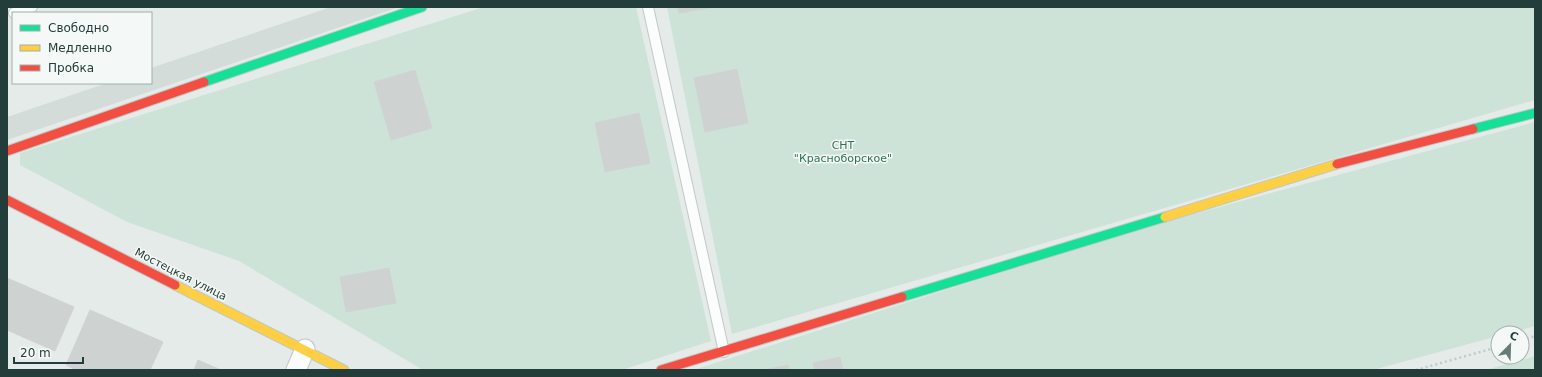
<svg xmlns="http://www.w3.org/2000/svg" width="1542" height="377" font-family="'DejaVu Sans',sans-serif">
	<style>
		.built { fill: #d3dcd9 }
		.green { fill: #cee3d8 }
		.building { fill: #ced3d2; stroke: #ced4d2 }
		.lines { fill: none; stroke-linecap: round; stroke-linejoin: round }
		.lane-casing { stroke: #c2c8c6; stroke-width: 12 }
		.street-casing { stroke: #c2c8c6; stroke-width: 21 }
		.fast-casing { stroke: #c1c8c6; stroke-width: 11 }
		.slow-casing { stroke: #c1c8c6; stroke-width: 11 }
		.jam-casing { stroke: #c1c8c6; stroke-width: 11 }
		.path { stroke: #c2cac9; stroke-width: 2.5; stroke-dasharray: 2 3; stroke-linecap: butt }
		.lane { stroke: #fbfcfc; stroke-width: 10 }
		.street { stroke: #fbfcfc; stroke-width: 19 }
		.fast { stroke: #16e098; stroke-width: 9 }
		.slow { stroke: #ffcf43; stroke-width: 9 }
		.jam { stroke: #f24e42; stroke-width: 9 }
		.labels { text-anchor: middle; stroke-width: 3; stroke-linejoin: round; paint-order: stroke }
		.park-label { font-size: 11px; fill: #2e7452; stroke: #f4f9f7 }
		.street-label { font-size: 11px; fill: #233e3a; stroke: #f4f9f7 }
	</style>
	<rect width="100%" height="100%" fill="#e5ebe9"/>
	<path class="built" d="M331 7H399L7 140V117L107 83H151V68Z"/>
	<path class="green" d="M484 7H636L711 341 622 370H423L239 261 127 222 20 165V153Z
		M667 7H1535V100L732 334Z
		M1535 122V326L1510 333H1498V336L1373 370H693L1145 227Z
		M1535 356V370H1486Z"/>
	<path class="building" d="M678 7H715L679 13Z
		M737 69 748 123 705 132 694 78Z
		M415 70 432 128 391 140 374 82Z
		M639 113 650 163 605 172 595 123Z
		M389 268 396 303 346 312 340 277Z
		M7 278 74 307 55 351 7 330Z
		M90 310 163 342 150 370H76L66 365Z
		M840 357 843 370H815L813 363Z
		M198 360 221 370H194Z
		M788 365 789 370H764Z"/>
	<g class="lines">
		<g class="lane-casing">
			<path id="lane" d="M648 7 724 352
				M14 13 32 7"/>
		</g>
		<g class="street-casing">
			<path id="street" d="M296 370 305 349"/>
		</g>
		<g class="fast-casing">
			<path id="fast" d="M204 82 422 7
				M1473 129 1535 113
				M902 297 1165 217"/>
		</g>
		<g class="slow-casing">
			<path id="slow" d="M1165 217 1337 164
				M175 285 344 370"/>
		</g>
		<g class="jam-casing">
			<path id="jam" d="M7 151 204 82
				M1337 164 1473 129
				M7 200 175 285
				M661 370 902 297"/>
		</g>
		<path class="path" d="M1522 340 1535 336
			M1416 370 1498 347"/>
		<use href="#lane" class="lane"/>
		<use href="#street" class="street"/>
		<use href="#fast" class="fast"/>
		<use href="#slow" class="slow"/>
		<use href="#jam" class="jam"/>
	</g>
	<g class="labels">
		<g class="park-label">
			<text x="843" y="149">СНТ<tspan x="843" dy="13">"Красноборское"</tspan></text>
		</g>
		<g class="street-label">
			<text transform="translate(181 274) rotate(27)" y="4">Мостецкая улица</text>
		</g>
	</g>
	<rect width="1542" height="377" fill="none" stroke="#233e3a" stroke-width="16"/>
	<rect x="12" y="12" width="140" height="72" fill="#f4f9f7" stroke="#a0aeab"/>
	<rect x="20" y="25" width="20" height="6" fill="#16e098" stroke="#a0aeab"/>
	<text x="48" y="32" font-size="12" fill="#233e3a">Свободно</text>
	<rect x="20" y="45" width="20" height="6" fill="#ffcf43" stroke="#a0aeab"/>
	<text x="48" y="52" font-size="12" fill="#233e3a">Медленно</text>
	<rect x="20" y="65" width="20" height="6" fill="#f24e42" stroke="#a0aeab"/>
	<text x="48" y="72" font-size="12" fill="#233e3a">Пробка</text>
	<g transform="translate(1510 345) rotate(23)"><circle r="19" fill="#f4f9f7" stroke="#a0aeab"/>
	<path d="M0-3L7 15L0 10L-7 15Z" fill="#677b77"/>
	<text y="-6" font-size="11" font-weight="bold" text-anchor="middle" fill="#233e3a">С</text>
	</g>
	<path d="M14 357v6h69v-6" fill="none" stroke="#233e3a" stroke-width="2"/>
	<text x="20" y="357" font-size="12" fill="#233e3a" stroke="#f4f9f7" stroke-width="3" paint-order="stroke">20 m</text>
</svg>
